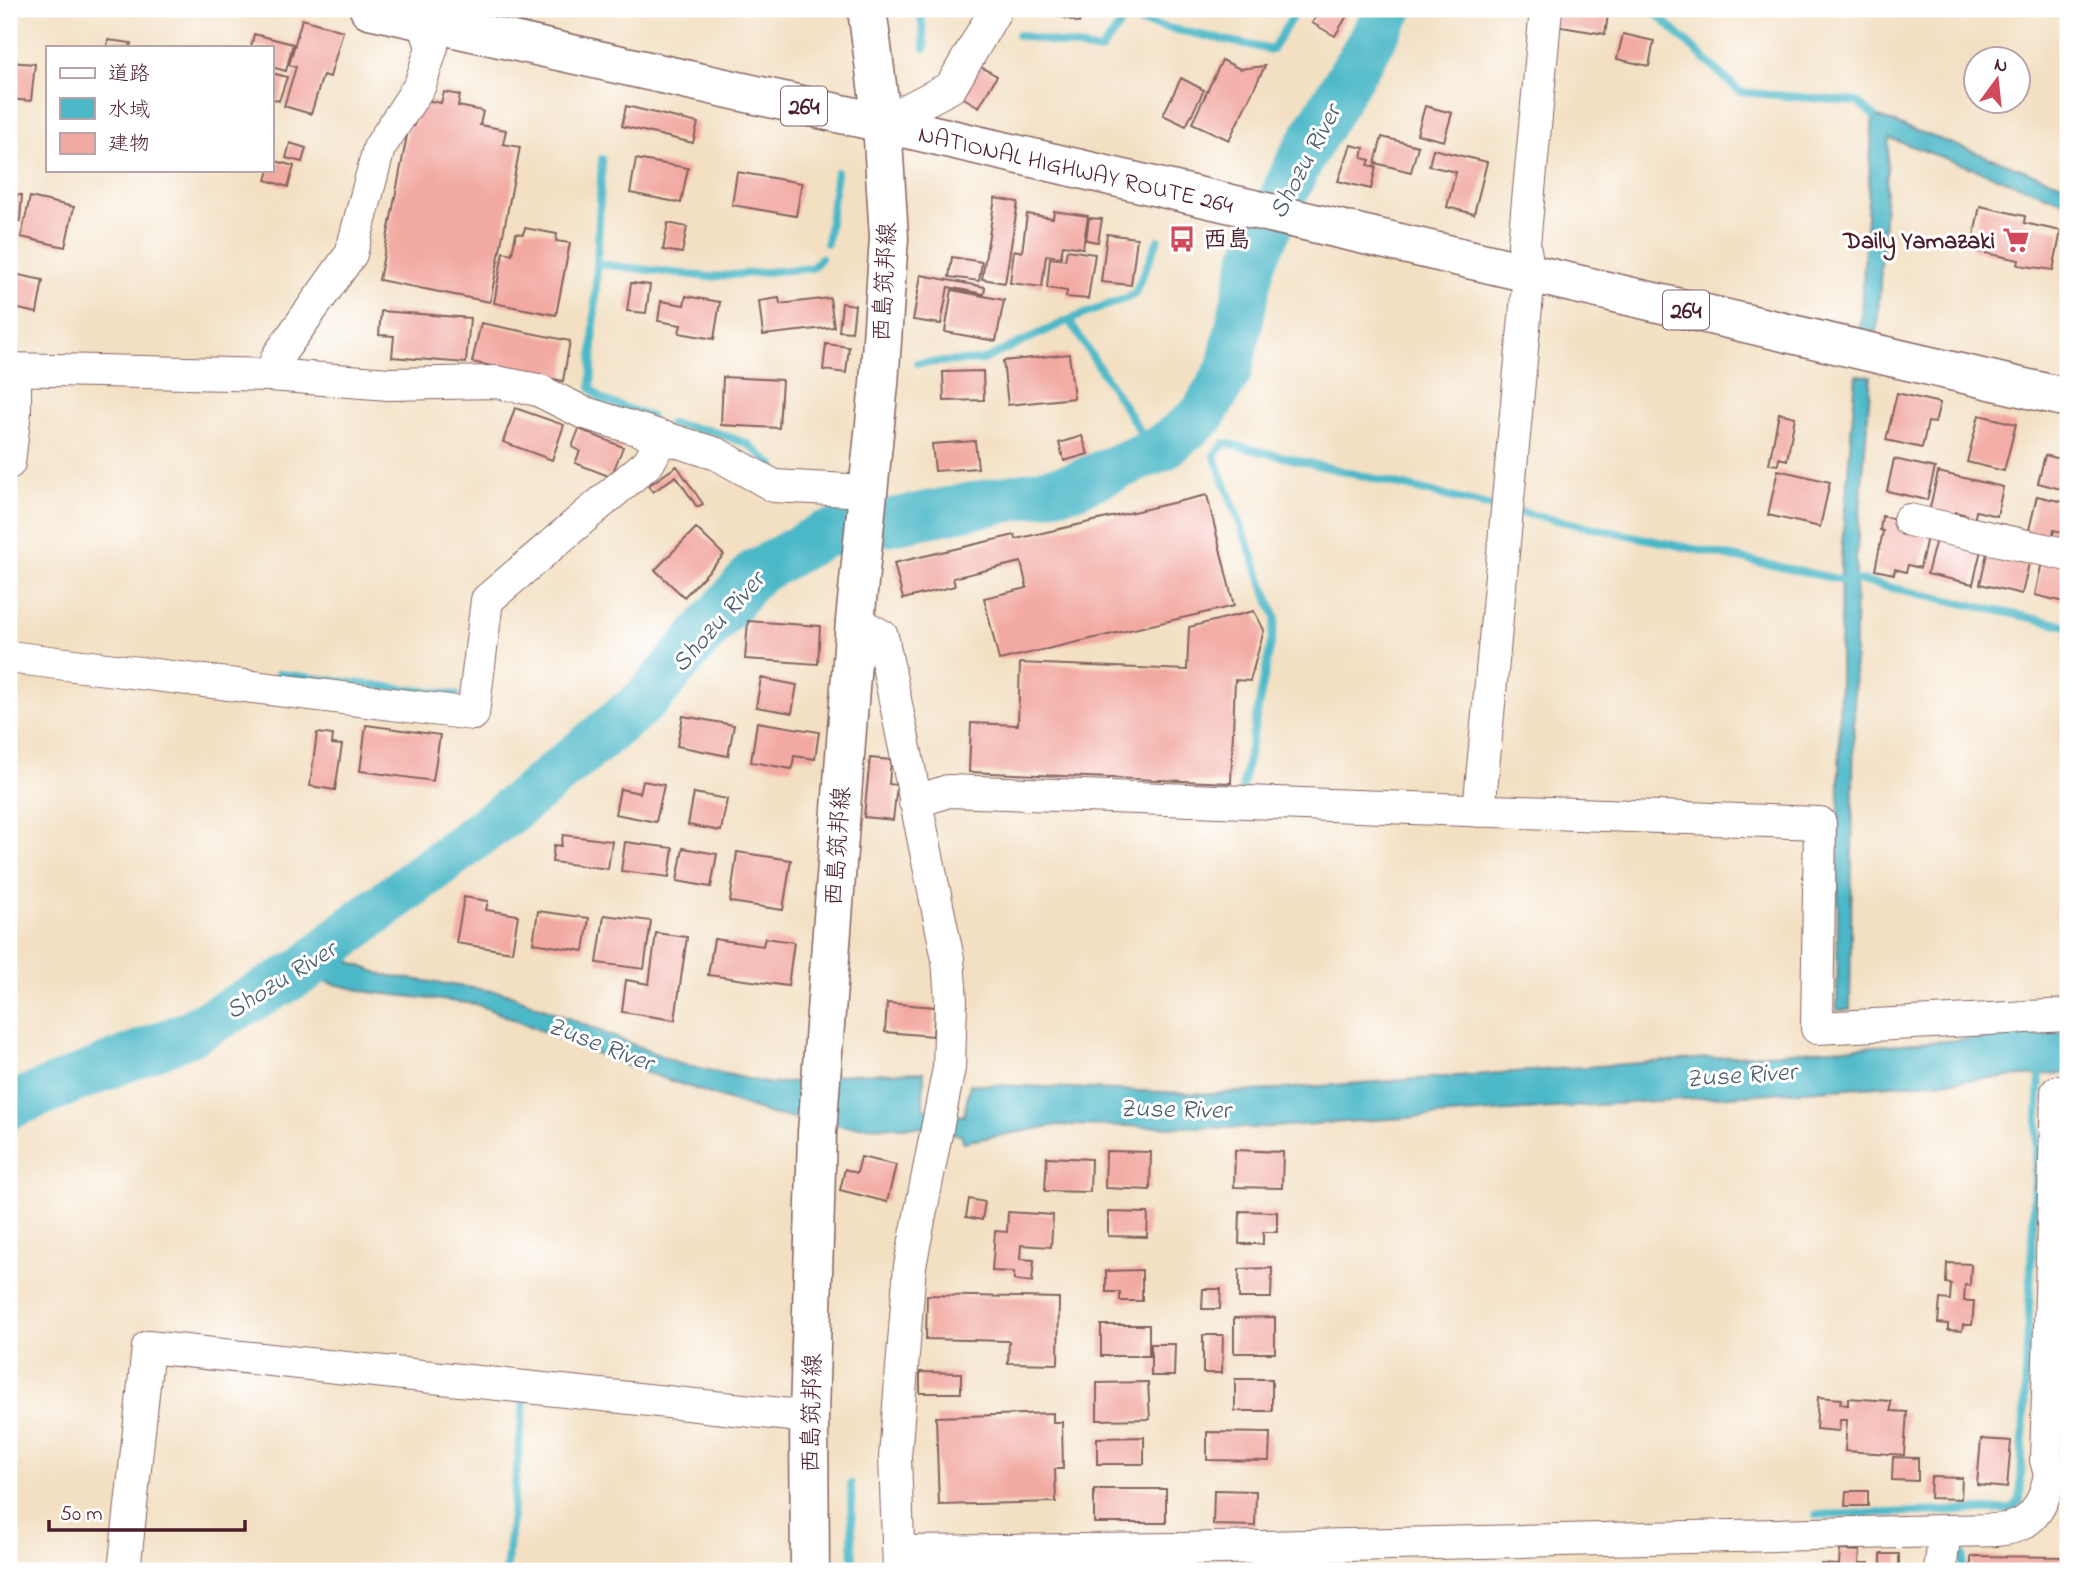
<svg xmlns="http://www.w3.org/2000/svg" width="2077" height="1580" font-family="'Indie Flower','Klee One',sans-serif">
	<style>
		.water { fill: #4cb8c8; stroke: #4b6c7a; stroke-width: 2 }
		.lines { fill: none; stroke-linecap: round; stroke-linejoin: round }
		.stream { stroke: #4cb8c8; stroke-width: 8 }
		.river { stroke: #4cb8c8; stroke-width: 47 }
		.building { fill: #f2a9a1 }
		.minor-casing { stroke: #856360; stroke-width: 34 }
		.tertiary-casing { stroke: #856360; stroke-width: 41 }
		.secondary-casing { stroke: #856360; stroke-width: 41 }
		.trunk-casing { stroke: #856360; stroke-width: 41 }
		.minor { stroke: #fff; stroke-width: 32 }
		.tertiary { stroke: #fff; stroke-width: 38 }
		.secondary { stroke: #fff; stroke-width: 38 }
		.trunk { stroke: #fff; stroke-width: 38 }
		.labels { text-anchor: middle; stroke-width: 6; stroke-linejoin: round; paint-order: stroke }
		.shield { fill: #fff; stroke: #80626b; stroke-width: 2 }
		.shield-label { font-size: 23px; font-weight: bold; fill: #4a1f2b }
		.street-label { font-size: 24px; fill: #4a1f2b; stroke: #fff }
		.poi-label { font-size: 24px; font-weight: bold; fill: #4a1f2b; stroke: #fff; text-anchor: start }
		.water-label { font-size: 26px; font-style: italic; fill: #4b5c6a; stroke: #fff }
	</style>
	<rect width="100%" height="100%" fill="#fff"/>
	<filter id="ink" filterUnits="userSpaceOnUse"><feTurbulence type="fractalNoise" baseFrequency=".0143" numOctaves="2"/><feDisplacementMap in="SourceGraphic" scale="14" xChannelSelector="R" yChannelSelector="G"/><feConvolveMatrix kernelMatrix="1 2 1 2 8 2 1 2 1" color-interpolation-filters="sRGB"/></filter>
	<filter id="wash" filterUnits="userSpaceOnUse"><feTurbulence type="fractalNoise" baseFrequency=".00686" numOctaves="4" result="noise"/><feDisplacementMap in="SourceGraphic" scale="28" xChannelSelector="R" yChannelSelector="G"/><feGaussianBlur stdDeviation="1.57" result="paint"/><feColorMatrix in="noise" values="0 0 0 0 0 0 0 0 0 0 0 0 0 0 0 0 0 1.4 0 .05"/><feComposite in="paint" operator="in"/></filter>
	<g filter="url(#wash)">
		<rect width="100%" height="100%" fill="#f3e0c3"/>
		<path class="water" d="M1873 115 2068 186V203L1889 138 1877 332 1860 331Z
			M1856 375 1871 376 1856 559 1850 1010H1837L1841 557Z
			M348 961 384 975 506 993 681 1064 771 1084 850 1074 924 1072 923 1108 964 1116 970 1084 1210 1094 2068 1032V1073L1257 1128 1058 1125 963 1142 962 1135 919 1127 845 1126 770 1114 630 1067 476 1004 369 992 321 981Z"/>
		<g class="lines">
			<path class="stream" d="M920 9 925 48
				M1651 9 1740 92 1857 102 1873 115
				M1018 35 1100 51 1125 19 1272 50 1297 9
				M602 159 591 388 601 399 651 417
				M1158 240 1134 295 1069 320 1147 442 1162 448
				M827 243 837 172
				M598 264 709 277 812 268 821 258
				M917 363 983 360 1069 320
				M670 424 712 431 748 444 774 466
				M1518 512 1842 580
				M1856 580 2068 626
				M278 674 456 695
				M1241 794 1276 618 1214 455 1225 443 1496 508
				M851 1484 853 1571
				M1816 1515 2012 1509 2020 1500 2040 1075
				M506 1571 524 1401
				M1962 1571 1963 1555"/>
			<path class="river" d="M9 1106 188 1034 304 970 351 930 529 796 648 698 755 573 823 535 1073 486 1162 448 1202 416 1229 370 1253 261 1301 158 1390 9"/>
		</g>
		<g id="blocks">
			<path class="building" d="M1040 9H1084L1079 23Z
				M1306 9H1351L1335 36 1312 23 1317 15Z
				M1557 9H1609L1605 34 1555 26Z
				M302 19 343 31 330 77 323 75 311 114 284 106 296 67 289 65Z
				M254 34 293 44 286 71 271 67V47H251Z
				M1623 34 1654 41 1649 66 1617 59Z
				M108 40 131 43 130 47H107Z
				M1222 60 1240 69 1265 66 1229 140 1192 123Z
				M9 62 35 64 31 101 9 99Z
				M979 66 997 76 979 107 962 97Z
				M272 73 287 77 279 101 271 98Z
				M1181 78 1204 90 1186 126 1163 115Z
				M444 92 460 95 458 106 483 111 480 125 506 130 503 144 520 147 490 302 379 280 409 125 414 126 419 99 441 103Z
				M626 106 698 123 693 143 622 126Z
				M1425 106 1452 113 1444 141 1417 134Z
				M1382 137 1418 146 1411 172 1375 163Z
				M290 143 306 148 302 162 286 158Z
				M1351 145 1364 148 1362 158 1370 160 1368 165 1376 167 1371 189 1338 181Z
				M1433 149 1487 162 1474 214 1447 207 1456 172 1429 166Z
				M636 159 688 168 681 203 630 193Z
				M272 160 294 166 288 187 266 180Z
				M737 172 802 183 796 216 732 205Z
				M9 194 22 195 20 221 9 220Z
				M30 197 74 207 65 247 21 237Z
				M995 198 1018 202 1005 283 982 279Z
				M1980 206 2025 216 2024 223 2061 231 2053 270 2018 265 2019 260 1971 250Z
				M1054 211 1088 216 1083 248 1063 245 1061 257 1046 255 1042 287 1010 283 1014 250 1022 252 1027 214 1053 218Z
				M1089 218 1102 219 1098 242 1086 240Z
				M668 223 687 227 682 253 663 250Z
				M525 228 557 234 556 241 570 243 556 315 494 303 503 252 512 254 516 233 523 234Z
				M1107 234 1137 238 1131 285 1101 282Z
				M1067 250 1095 254 1088 299 1066 297 1067 291 1047 288 1050 258 1065 260Z
				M952 257 982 262 979 281 949 277Z
				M9 273 43 280 37 313 9 307Z
				M921 275 985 287 984 294 948 287 941 324 913 320Z
				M631 283 650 285 646 313 627 311Z
				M952 290 1004 300 996 341 945 332Z
				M686 296 720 302 714 339 679 333 681 325 658 321 661 301 684 305Z
				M779 298 780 304 830 298 834 327 763 335 759 301Z
				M842 303 855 305 852 332 839 331Z
				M381 311 470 318 466 363 392 357 394 336 379 335Z
				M481 323 570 341 563 381 472 362Z
				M826 344 849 347 846 373 823 370Z
				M1069 354 1074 398 1008 405 1003 361Z
				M983 371 984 400 944 401 943 372Z
				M723 377 782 380 779 428 721 425Z
				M1897 393 1940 403 1935 423 1928 422 1922 448 1886 440Z
				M515 408 564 425 552 460 503 442Z
				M1779 413 1795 417 1787 460 1779 458 1778 465 1769 464Z
				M1979 415 2016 424 2004 471 1967 462Z
				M579 429 623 447 611 477 575 463 580 451 572 447Z
				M1082 436 1088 454 1064 461 1059 443Z
				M975 441 978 468 935 471 932 444Z
				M2045 455 2068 461V491L2038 483Z
				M1894 459 1935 468 1927 500 1887 491Z
				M677 466 703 504 697 507 676 476 653 492 648 486Z
				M1778 470 1830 482 1820 527 1768 515Z
				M1938 472 2003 487 1997 516 1976 511 1974 522 1965 520 1967 515 1955 512 1954 518 1929 512Z
				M1207 495 1234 606 999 660 984 598 1027 588 1021 562 953 578 955 586 903 599 894 563 1015 535 1016 539Z
				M2037 496 2068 503V534L2054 530 2052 540 2028 534Z
				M1882 516 1903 521 1927 537 1920 568 1908 565 1906 572 1895 569 1894 574 1875 570 1883 531 1880 530Z
				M696 528 724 555 684 597 655 570Z
				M1936 539 1981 550 1973 584 1927 574Z
				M1988 549 2030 559 2022 594 1980 584Z
				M2043 557 2068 563V603L2035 595Z
				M1254 611 1264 630 1250 681 1235 680 1231 783 969 772 971 723 1018 725 1020 663 1187 670 1189 627Z
				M748 621 820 626 818 664 745 659Z
				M761 678 797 685 792 713 756 707Z
				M683 716 734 725 728 756 677 746Z
				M757 722 819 732 815 759 794 756 792 769 751 762Z
				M366 725 440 735 433 781 360 771Z
				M317 733 333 735 332 744 342 745 335 790 310 786Z
				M870 758 891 760 889 784 897 785 893 820 864 817Z
				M643 781 664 785 656 822 615 814 620 789 640 793Z
				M694 793 727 799 721 831 688 825Z
				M563 835 612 841 608 869 552 862 554 845 561 846Z
				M625 842 673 848 669 877 621 871Z
				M683 848 717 854 711 887 677 881Z
				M737 852 791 860 783 910 730 902Z
				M464 897 488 901 486 910 518 915 512 952 456 943Z
				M538 911 589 918 584 951 533 943Z
				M604 915 651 921 644 969 597 963Z
				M656 933 687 937 675 1020 622 1012 626 980 649 984Z
				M765 938 794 942 788 986 708 975 714 939 763 946Z
				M887 1003 935 1007 933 1036 885 1032Z
				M1235 1150 1283 1152 1282 1188 1234 1187Z
				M1106 1151 1151 1152 1150 1190 1105 1188Z
				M861 1157 896 1165 887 1202 840 1190 845 1169 857 1173Z
				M1047 1157 1091 1159 1090 1192 1045 1191Z
				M969 1199 985 1202 982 1220 966 1217Z
				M1240 1211 1277 1212V1232H1263V1244H1239Z
				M1008 1212 1053 1215 1051 1247 1021 1245 1020 1259 1034 1260 1032 1282 1014 1280V1272L992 1271 995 1231 1007 1232Z
				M1108 1212 1148 1213 1147 1237 1108 1236Z
				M1947 1263 1971 1264 1970 1285H1965L1964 1301H1974L1972 1325H1963L1962 1331 1948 1330V1324L1938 1323 1940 1299 1950 1300 1951 1284 1946 1283Z
				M1272 1268 1271 1298H1239V1269Z
				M1142 1270V1301H1120V1292H1106V1271Z
				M1203 1289H1221L1220 1309H1202Z
				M927 1295 1059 1298 1058 1364 1008 1363 1009 1341 926 1339Z
				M1275 1317V1353H1234V1318Z
				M1101 1325H1149V1356H1101Z
				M1203 1335H1223L1222 1373H1203Z
				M1151 1344H1175L1174 1376H1151Z
				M920 1372 961 1373V1393H920Z
				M1235 1379H1272V1411H1235Z
				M1148 1382 1150 1419 1097 1420V1383Z
				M1818 1397 1841 1399 1840 1404 1848 1405V1398L1891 1401V1411L1907 1412 1904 1455 1845 1451 1847 1420H1840L1839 1431 1816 1429Z
				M1053 1413V1422H1062L1063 1469H1055L1056 1502 939 1505 936 1417Z
				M1207 1432 1270 1433 1269 1461 1207 1460Z
				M1144 1437V1464H1097V1438Z
				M1981 1439 2011 1441 2007 1488 1977 1485Z
				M1893 1457 1918 1458V1481L1892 1480Z
				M1931 1477 1962 1478 1961 1499 1930 1498Z
				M1094 1489H1166V1523H1094Z
				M1214 1490 1256 1491 1255 1526 1213 1525Z
				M1846 1491H1868V1506H1845Z
				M1840 1550 1860 1551 1859 1563H1869L1868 1571H1821V1564L1839 1565Z
				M1881 1554H1899V1571H1881Z
				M1971 1556 2067 1557 2066 1571H1971Z"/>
		</g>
	</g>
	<g filter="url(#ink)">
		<use href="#blocks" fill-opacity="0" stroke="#856360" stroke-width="2"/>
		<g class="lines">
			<g class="minor-casing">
				<path id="minor" d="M882 123 951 87 996 9
					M9 369 270 375 389 384 496 382 538 390 582 412 717 454 774 486 867 491
					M270 375 278 356 351 254 379 148 420 85 432 47 423 20 428 9
					M9 463 15 411V372
					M1909 520 2068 555
					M855 621 882 636 948 959 951 1001 949 1068 910 1266 895 1457 899 1571
					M9 657 473 714 487 600 649 462 661 439
					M915 802 948 791 1820 823 1817 1028 2068 1015
					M1479 811 1529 274 1524 244 1546 9
					M2050 1474 2046 1460 2057 1092 2068 1091
					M899 1552 1179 1549 1945 1531C2002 1528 2037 1542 2050 1474L2068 1473
					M124 1571 148 1347 809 1417
					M1940 1571 1945 1531"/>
			</g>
			<g class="tertiary-casing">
				<path id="tertiary" d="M867 9 882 123"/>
			</g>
			<g class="secondary-casing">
				<path id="secondary" d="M810 1571 809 1417 817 1133 855 621 879 384 889 238 882 123"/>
			</g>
			<g class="trunk-casing">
				<path id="trunk" d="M369 9 882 123 2068 398"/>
			</g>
			<use href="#minor" class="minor"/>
			<use href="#tertiary" class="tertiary"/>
			<use href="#secondary" class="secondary"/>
			<use href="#trunk" class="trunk"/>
		</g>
	</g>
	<defs>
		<g id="bus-bare" transform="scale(2.1)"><path d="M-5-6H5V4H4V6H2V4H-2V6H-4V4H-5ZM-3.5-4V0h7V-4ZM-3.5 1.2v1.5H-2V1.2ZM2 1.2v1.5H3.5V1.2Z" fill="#d1495b" stroke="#fff" stroke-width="2.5" paint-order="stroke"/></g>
		<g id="supermarket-bare" transform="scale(2.1)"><path d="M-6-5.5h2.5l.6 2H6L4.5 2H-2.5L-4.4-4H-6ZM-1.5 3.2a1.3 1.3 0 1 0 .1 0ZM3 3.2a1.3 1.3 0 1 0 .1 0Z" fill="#d1495b" stroke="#fff" stroke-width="2.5" paint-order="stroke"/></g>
	</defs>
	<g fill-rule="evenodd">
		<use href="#bus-bare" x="1182" y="239"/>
		<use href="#supermarket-bare" x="2016" y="240"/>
	</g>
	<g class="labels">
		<g class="shield">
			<rect x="781" y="86.5" width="46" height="39" rx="5"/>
			<rect x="1663" y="290.5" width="46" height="39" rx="5"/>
		</g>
		<g class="shield-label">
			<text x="804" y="114">264</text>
			<text x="1686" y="318">264</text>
		</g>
		<g class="street-label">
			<text transform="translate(1076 169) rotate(13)" y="8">NATIONAL HIGHWAY ROUTE 264</text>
			<text transform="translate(884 282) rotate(-87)" y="8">西島筑邦線</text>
			<text transform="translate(837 846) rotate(-86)" y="8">西島筑邦線</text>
			<text transform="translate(811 1413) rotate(-89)" y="8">西島筑邦線</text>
		</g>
		<g class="poi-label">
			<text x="1203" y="247">西島</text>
			<text x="1995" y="248" text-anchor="end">Daily Yamazaki</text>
		</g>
		<g class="water-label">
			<text transform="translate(1304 161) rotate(-62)" y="9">Shozu River</text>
			<text transform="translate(717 621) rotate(-48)" y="9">Shozu River</text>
			<text transform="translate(280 979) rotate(-32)" y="9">Shozu River</text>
			<text transform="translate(601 1043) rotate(21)" y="9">Zuse River</text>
			<text transform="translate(1741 1074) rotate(-4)" y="9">Zuse River</text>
			<text transform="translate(1175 1108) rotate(1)" y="9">Zuse River</text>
		</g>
	</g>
	<rect width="2077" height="1580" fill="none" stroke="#fff" stroke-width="35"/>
	<rect x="46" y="46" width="228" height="126" fill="#ffffff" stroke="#b7a5aa" stroke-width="2"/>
	<rect x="60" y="68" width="35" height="10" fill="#ffffff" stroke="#b7a5aa" stroke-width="2"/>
	<text x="108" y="80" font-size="21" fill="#4a1f2b">道路</text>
	<rect x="60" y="98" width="35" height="21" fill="#4cb8c8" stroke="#b7a5aa" stroke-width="2"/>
	<text x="108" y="116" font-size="21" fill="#4a1f2b">水域</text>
	<rect x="60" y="133" width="35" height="21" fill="#f2a9a1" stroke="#b7a5aa" stroke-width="2"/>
	<text x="108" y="150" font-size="21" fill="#4a1f2b">建物</text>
	<g transform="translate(1997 80) rotate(15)"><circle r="33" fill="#ffffff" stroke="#b7a5aa" stroke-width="2"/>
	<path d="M0-5L12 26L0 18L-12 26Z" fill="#d1495b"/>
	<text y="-10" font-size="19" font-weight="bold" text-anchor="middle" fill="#4a1f2b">N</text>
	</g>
	<path d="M49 1520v10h196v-10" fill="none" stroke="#4a1f2b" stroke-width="3.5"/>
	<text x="60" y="1520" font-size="21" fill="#4a1f2b" stroke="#ffffff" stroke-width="5" paint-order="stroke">50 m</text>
</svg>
